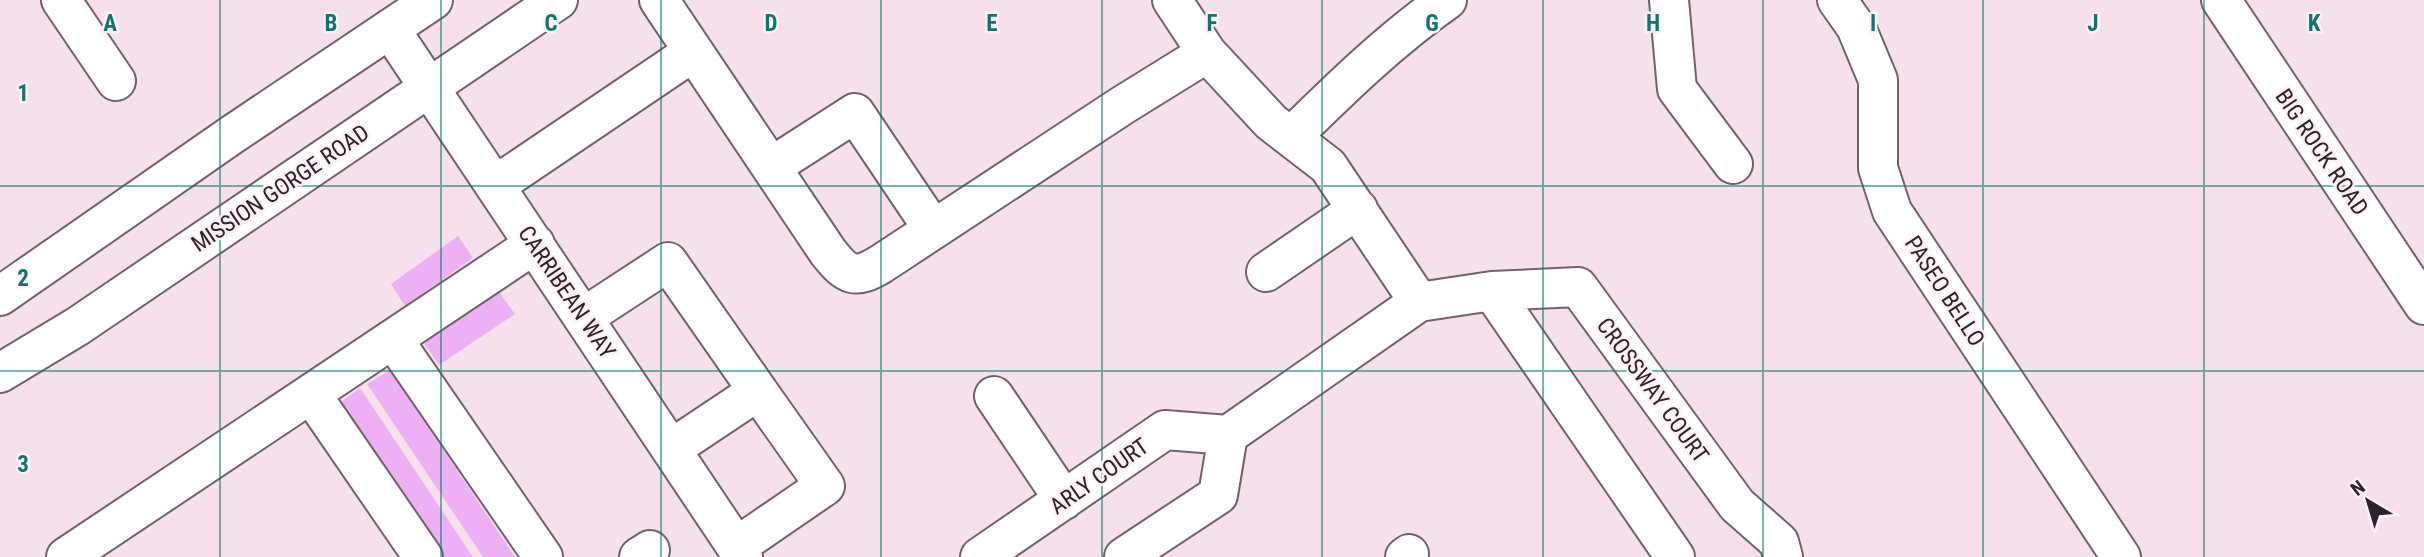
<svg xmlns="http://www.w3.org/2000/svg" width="2424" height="557" font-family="'Roboto Condensed',sans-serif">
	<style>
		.building { fill: #edb0f4 }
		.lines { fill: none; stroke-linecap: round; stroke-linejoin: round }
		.minor-casing { stroke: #73616b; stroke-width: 42 }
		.major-casing { stroke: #73616b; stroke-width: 42 }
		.minor { stroke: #fff; stroke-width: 38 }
		.major { stroke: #fff; stroke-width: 38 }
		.grid { fill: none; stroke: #0f766e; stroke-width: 2; stroke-opacity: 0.55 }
		.labels { text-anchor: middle; stroke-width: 5; stroke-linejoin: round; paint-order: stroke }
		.street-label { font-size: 23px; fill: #2c2429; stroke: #fdf0f7 }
		.grid-label { font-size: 23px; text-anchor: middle; font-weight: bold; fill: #0f766e; stroke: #fdf0f7; stroke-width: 5; stroke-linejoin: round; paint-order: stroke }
	</style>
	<rect width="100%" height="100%" fill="#f5e0ec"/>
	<path class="building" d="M458 236 473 258 405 306 391 284Z
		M499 292 515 314 439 365 424 343Z
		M390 370 515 557H483L367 384Z
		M360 388 473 557H442L338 404Z"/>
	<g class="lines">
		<g class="minor-casing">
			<path id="minor" d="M61 0 116 81
				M659 0 828 252C847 276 855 280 881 264L1123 105 1207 53
				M1172 0 1207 53 1258 108 1271 122 1328 166 1419 302
				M1669 0 1677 89 1733 164
				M1837 0 1856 27 1878 80V168L1892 211 2121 557
				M2221 0 2424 305
				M390 29 743 557
				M1291 137C1341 88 1390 40 1447 0
				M771 167 855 113 933 229
				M496 185 693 52
				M1266 272 1358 209
				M1492 291 1675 557
				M584 317 668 262 758 391 671 449
				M393 339 543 557
				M311 394 423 557
				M994 396 1064 500
				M736 547 825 486 758 391
				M66 557 535 244
				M639 557 650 550
				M980 557 1165 430 1228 435 1419 302 1492 291 1578 287 1737 505 1779 542 1783 557
				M1124 557 1218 495 1228 435
				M1405 557 1409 554"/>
		</g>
		<g class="major-casing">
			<path id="major" d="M0 296 233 134 433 0
				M0 373 78 326 558 0"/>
		</g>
		<use href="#minor" class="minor"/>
		<use href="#major" class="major"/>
	</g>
	<path class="grid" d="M220 0V557M441 0V557M661 0V557M881 0V557M1102 0V557M1322 0V557M1543 0V557M1763 0V557M1983 0V557M2204 0V557M0 186H2424M0 371H2424"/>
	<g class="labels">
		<g class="street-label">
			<text transform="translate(2322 152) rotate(56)" y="8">BIG ROCK ROAD</text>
			<text transform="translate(280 188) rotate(-34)" y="8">MISSION GORGE ROAD</text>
			<text transform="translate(1945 291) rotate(57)" y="8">PASEO BELLO</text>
			<text transform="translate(567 292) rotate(56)" y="8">CARRIBEAN WAY</text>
			<text transform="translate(1653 390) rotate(54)" y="8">CROSSWAY COURT</text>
			<text transform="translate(1099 476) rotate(-35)" y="8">ARLY COURT</text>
		</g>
	</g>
	<g class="grid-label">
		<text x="110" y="31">A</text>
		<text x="331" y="31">B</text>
		<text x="551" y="31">C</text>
		<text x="771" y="31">D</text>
		<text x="992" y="31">E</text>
		<text x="1212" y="31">F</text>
		<text x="1432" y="31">G</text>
		<text x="1653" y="31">H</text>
		<text x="1873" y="31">I</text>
		<text x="2093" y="31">J</text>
		<text x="2314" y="31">K</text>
		<text x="23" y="101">1</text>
		<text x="23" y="286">2</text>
		<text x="23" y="472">3</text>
	</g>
	<g transform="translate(2368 501) rotate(322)" stroke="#fdf0f7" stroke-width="5" paint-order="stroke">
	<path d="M0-5L12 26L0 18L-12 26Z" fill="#2c2429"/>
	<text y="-10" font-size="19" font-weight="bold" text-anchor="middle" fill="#2c2429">N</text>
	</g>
</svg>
